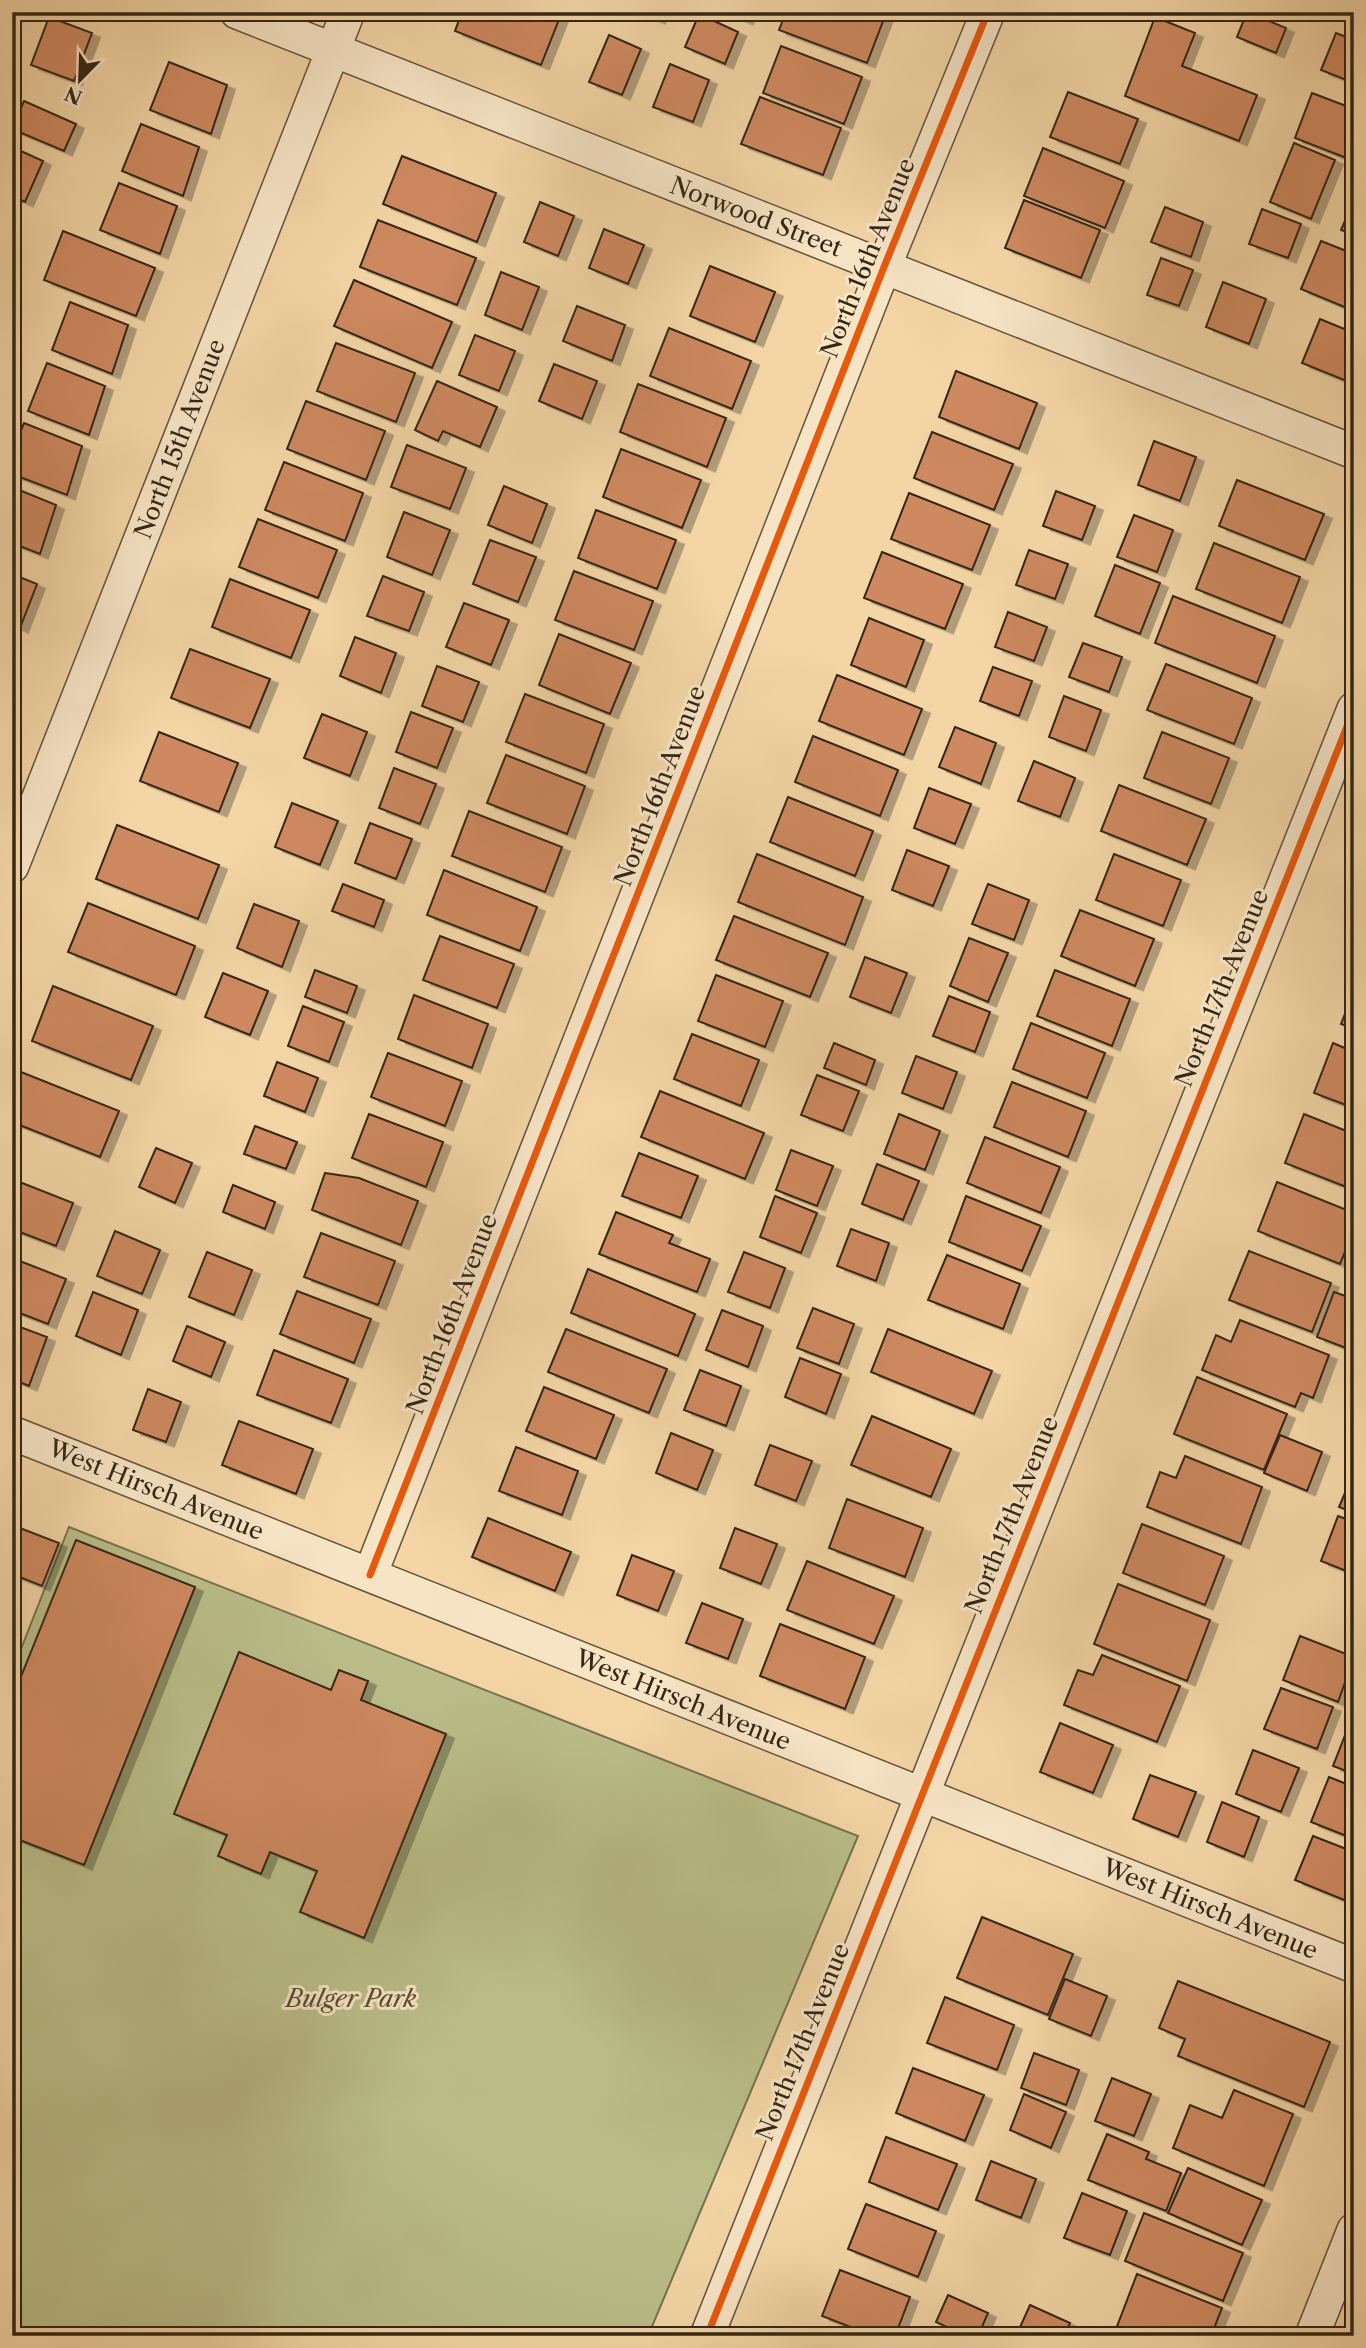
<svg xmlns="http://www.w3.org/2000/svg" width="1366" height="2348" font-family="'Libre Caslon Text',serif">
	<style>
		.green { fill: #babd88; stroke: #77724e; stroke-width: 2 }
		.building { fill: #ce8960; stroke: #342615; stroke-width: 2; filter: url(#shadow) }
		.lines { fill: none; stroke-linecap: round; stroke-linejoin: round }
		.street-casing { stroke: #645239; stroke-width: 36 }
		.street { stroke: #f7e4c5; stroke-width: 33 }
		.cycleway-casing { stroke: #f7e4c5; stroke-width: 11 }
		.cycleway { stroke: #e8590c; stroke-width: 7 }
		.labels { text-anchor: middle; stroke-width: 6; stroke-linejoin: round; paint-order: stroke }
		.street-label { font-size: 24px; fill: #342615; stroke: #f7e4c5 }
		.park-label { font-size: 24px; font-style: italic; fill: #564c32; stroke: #f7e4c5 }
	</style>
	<defs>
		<filter id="shadow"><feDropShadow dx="8" dy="4.5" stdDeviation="0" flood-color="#0004"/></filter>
	</defs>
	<rect width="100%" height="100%" fill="#f3d5a6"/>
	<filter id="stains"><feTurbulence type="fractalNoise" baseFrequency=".00286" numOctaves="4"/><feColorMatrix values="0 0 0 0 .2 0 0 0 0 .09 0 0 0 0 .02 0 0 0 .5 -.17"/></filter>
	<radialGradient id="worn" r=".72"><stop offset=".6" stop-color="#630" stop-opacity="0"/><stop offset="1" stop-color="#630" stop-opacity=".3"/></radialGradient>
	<path class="green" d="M69 1527 858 1836 648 2336H12V1672Z"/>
	<path class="building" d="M462 12H548L560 17 541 65 455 31Z
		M640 12H660L657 19Z
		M726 12H748L745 20Z
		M786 12H874L885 16 867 63 779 30Z
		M1247 12 1286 28 1276 53 1237 37Z
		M699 14 738 32 725 64 685 47Z
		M49 17 92 33 74 81 31 65Z
		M1155 17 1195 33 1182 66 1257 95 1239 141 1125 96Z
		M1336 33 1354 40V83L1321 70Z
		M609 35 641 49 622 95 589 82Z
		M781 46 862 77 844 124 763 93Z
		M169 62 227 85 211 134 150 110Z
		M670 64 709 80 693 122 653 107Z
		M1068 92 1138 119 1120 164 1050 137Z
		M1312 93 1354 109V161L1295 138Z
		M760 97 841 128 823 175 741 144Z
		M24 101 76 124 64 151 12 129Z
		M141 124 199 147 183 196 122 171Z
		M1294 143 1335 160 1311 219 1270 202Z
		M12 147 43 161 25 202 12 196Z
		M1043 148 1124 181 1105 228 1024 196Z
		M402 156 496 193 477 242 383 204Z
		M119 183 177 206 160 254 100 230Z
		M1024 200 1100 230 1081 278 1005 248Z
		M1354 200V235L1341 230Z
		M540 202 574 216 558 256 524 242Z
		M1165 207 1203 222 1191 257 1151 242Z
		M1262 209 1301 224 1288 258 1249 244Z
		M378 220 476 258 457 305 360 267Z
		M604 229 644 245 628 284 589 268Z
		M63 231 155 268 136 316 44 280Z
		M1321 241 1354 254V311L1301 289Z
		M1161 258 1193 270 1179 306 1147 295Z
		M710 266 775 292 755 342 690 316Z
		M501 272 539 287 522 330 485 315Z
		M354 280 452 322 432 368 334 326Z
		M1223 282 1266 299 1249 344 1206 327Z
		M70 302 128 325 112 374 52 350Z
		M577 306 625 325 612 361 563 341Z
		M1320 319 1354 333V384L1302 363Z
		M669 328 751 361 732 409 650 376Z
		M475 335 515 351 499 391 459 375Z
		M336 343 415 373 396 422 317 391Z
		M47 363 105 386 89 435 28 411Z
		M554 364 597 381 582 419 539 401Z
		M956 371 1037 403 1019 449 939 417Z
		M437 381 497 407 480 447 443 431 438 441 415 430Z
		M638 384 726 418 707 467 620 432Z
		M306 401 385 431 366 480 287 449Z
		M24 423 82 446 67 495 12 474V454Z
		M932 432 1013 464 994 510 914 478Z
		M1154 441 1196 457 1180 501 1138 485Z
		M407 445 466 468 450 509 391 487Z
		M621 449 701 480 682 528 603 497Z
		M284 462 363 493 345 541 265 510Z
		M1237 480 1324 514 1305 560 1219 526Z
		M504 486 547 504 532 543 488 525Z
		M12 487 56 505 40 554 12 543Z
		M1056 491 1095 506 1082 540 1043 526Z
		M909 493 990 525 972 570 891 539Z
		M596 510 676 540 657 589 578 558Z
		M404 512 450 530 432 575 387 557Z
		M1134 515 1173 530 1157 572 1117 557Z
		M258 519 337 550 318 598 239 567Z
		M490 540 536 557 518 602 473 584Z
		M1214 543 1300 577 1282 623 1196 589Z
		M1029 550 1068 564 1055 599 1016 585Z
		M882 552 963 584 945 629 864 598Z
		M1115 565 1160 583 1140 634 1095 616Z
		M574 571 653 601 634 650 555 620Z
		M12 574 37 584 20 628 12 624Z
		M383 576 424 592 409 631 367 616Z
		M230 579 310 610 291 658 212 627Z
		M1173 596 1275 636 1257 683 1155 643Z
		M464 603 509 620 491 665 446 647Z
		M1008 612 1047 627 1034 661 995 647Z
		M869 618 924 640 906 687 851 665Z
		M559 634 631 663 610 714 539 685Z
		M355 637 396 653 381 693 340 676Z
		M1083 643 1122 657 1109 692 1069 677Z
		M190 649 270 679 250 728 171 698Z
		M1166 664 1252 698 1234 744 1147 710Z
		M437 666 479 682 463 722 422 706Z
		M993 667 1032 681 1019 716 980 701Z
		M837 675 922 709 904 755 819 721Z
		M525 694 604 724 586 773 506 742Z
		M1064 696 1101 710 1086 751 1049 737Z
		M411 712 453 728 437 768 396 752Z
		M322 714 367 732 350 776 304 758Z
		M955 727 996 743 981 784 939 767Z
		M159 732 238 763 219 812 140 781Z
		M1162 732 1229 758 1211 804 1144 778Z
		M813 736 898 770 880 816 795 782Z
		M506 755 585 786 567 834 487 803Z
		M1034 761 1075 778 1060 817 1018 801Z
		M394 768 436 784 420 824 379 808Z
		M1119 785 1206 819 1187 865 1101 831Z
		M929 788 971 804 955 844 914 828Z
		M788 797 873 831 855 876 770 842Z
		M292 803 338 821 320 865 275 847Z
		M469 811 562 847 545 892 452 856Z
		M370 823 412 839 396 879 355 863Z
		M117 825 219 865 198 919 96 879Z
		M907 850 949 866 933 906 892 890Z
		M757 854 863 897 845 945 738 902Z
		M1114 854 1181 880 1163 926 1096 900Z
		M444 870 537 907 520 951 427 915Z
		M343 884 384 900 374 927 332 911Z
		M988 884 1029 900 1014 940 972 924Z
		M88 903 195 946 176 995 68 952Z
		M254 904 299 921 282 967 237 948Z
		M1080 910 1154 939 1135 986 1061 956Z
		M734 916 828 953 810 997 716 960Z
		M440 936 514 964 497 1008 423 980Z
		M969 938 1008 953 988 1002 950 986Z
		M865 957 907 973 891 1013 850 997Z
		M315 970 357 986 347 1013 305 997Z
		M1055 970 1130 999 1112 1046 1037 1016Z
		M223 973 268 991 250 1035 205 1017Z
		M716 975 783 1001 765 1047 698 1021Z
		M53 986 153 1026 131 1080 32 1041Z
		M1354 991V1029L1341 1024Z
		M414 995 488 1024 472 1068 398 1039Z
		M949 996 990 1012 975 1052 933 1036Z
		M303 1006 344 1022 329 1062 288 1046Z
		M1031 1023 1105 1053 1087 1098 1013 1069Z
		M692 1034 759 1060 741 1106 674 1079Z
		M834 1043 875 1060 866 1085 824 1068Z
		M1333 1043 1354 1052V1108L1314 1093Z
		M388 1053 462 1081 445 1126 371 1097Z
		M916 1056 957 1072 943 1109 902 1093Z
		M277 1062 318 1078 305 1112 264 1096Z
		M21 1072 119 1111 100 1157 12 1122V1094Z
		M817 1075 859 1091 843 1131 801 1115Z
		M1012 1082 1086 1111 1068 1157 994 1127Z
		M660 1091 764 1133 745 1179 641 1137Z
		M369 1114 443 1142 426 1187 352 1158Z
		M899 1114 940 1131 925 1170 884 1154Z
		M1304 1114 1354 1134V1190L1285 1163Z
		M255 1126 297 1142 286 1169 244 1154Z
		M985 1137 1060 1167 1041 1213 967 1183Z
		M156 1148 192 1163 175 1203 139 1187Z
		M791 1150 833 1166 817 1206 776 1190Z
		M639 1153 698 1176 681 1218 622 1196Z
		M877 1164 919 1181 903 1220 862 1204Z
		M325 1173 359 1178 418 1201 401 1245 312 1210Z
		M12 1179 73 1203 56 1246 12 1229Z
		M1277 1182 1354 1213V1230L1340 1264 1258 1231Z
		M233 1185 275 1202 265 1229 223 1212Z
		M775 1196 817 1213 801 1253 760 1237Z
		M966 1196 1041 1226 1022 1271 949 1242Z
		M616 1212 673 1235 669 1243 710 1259 697 1292 599 1254Z
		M851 1229 889 1243 876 1281 837 1266Z
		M115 1231 160 1250 142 1294 97 1276Z
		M321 1233 395 1261 378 1305 304 1277Z
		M1249 1251 1331 1283 1312 1332 1229 1300Z
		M207 1252 252 1270 234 1315 189 1297Z
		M744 1252 785 1268 770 1308 728 1292Z
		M947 1255 1020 1284 1003 1329 928 1300Z
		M12 1258 66 1279 48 1324 12 1310Z
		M588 1269 695 1314 678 1356 571 1313Z
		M297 1291 371 1319 354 1363 280 1334Z
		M93 1292 138 1310 121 1355 76 1336Z
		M1334 1292 1354 1299V1351L1317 1337Z
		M813 1308 854 1324 839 1364 797 1348Z
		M722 1310 763 1326 748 1367 706 1350Z
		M1240 1320 1329 1355 1313 1398 1301 1393 1295 1407 1202 1370 1216 1335 1231 1342Z
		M12 1324 47 1337 29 1386 12 1379Z
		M187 1326 225 1342 211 1377 173 1361Z
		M566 1329 667 1369 649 1413 548 1372Z
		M888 1329 992 1371 974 1414 871 1372Z
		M274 1350 348 1379 331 1423 257 1395Z
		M800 1358 841 1374 826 1414 785 1397Z
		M700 1370 741 1386 726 1426 684 1410Z
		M1197 1377 1287 1414 1264 1470 1174 1434Z
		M544 1387 614 1415 596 1459 526 1431Z
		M148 1389 181 1402 166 1442 133 1430Z
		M872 1416 951 1449 931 1497 851 1465Z
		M239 1421 313 1449 296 1494 222 1465Z
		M671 1433 713 1450 697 1490 656 1473Z
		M1280 1435 1322 1452 1307 1491 1264 1473Z
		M770 1445 812 1461 796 1501 755 1485Z
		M516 1447 578 1471 562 1515 499 1491Z
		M1185 1456 1262 1487 1241 1544 1147 1507 1160 1472 1176 1478Z
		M1354 1472V1513L1339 1507Z
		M847 1499 923 1528 905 1577 829 1548Z
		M1338 1516 1354 1522V1574L1321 1561Z
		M488 1518 571 1552 555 1591 472 1557Z
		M1142 1524 1224 1556 1205 1605 1123 1573Z
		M12 1525 59 1543 42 1586 12 1574Z
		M735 1528 777 1544 761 1584 720 1568Z
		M76 1540 195 1587 84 1865 12 1837V1699Z
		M632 1555 674 1571 658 1611 617 1595Z
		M807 1561 894 1596 874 1644 787 1610Z
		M1118 1584 1210 1620 1187 1681 1094 1644Z
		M702 1603 743 1619 728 1659 686 1643Z
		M780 1624 865 1657 845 1709 760 1676Z
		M1300 1636 1354 1657 1338 1702 1283 1680Z
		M239 1652 331 1690 339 1670 368 1681 361 1700 446 1734 364 1938 300 1912 317 1871 270 1852 261 1874 218 1856 227 1835 174 1814Z
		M1102 1655 1180 1686 1157 1742 1064 1705 1078 1670 1093 1675Z
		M1281 1688 1333 1707 1317 1749 1264 1729Z
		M1353 1715 1354 1716V1774L1333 1766Z
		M1060 1723 1113 1745 1093 1793 1040 1772Z
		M1253 1750 1299 1768 1281 1812 1236 1794Z
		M1150 1775 1196 1792 1178 1837 1133 1819Z
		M1329 1777 1354 1787V1839L1311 1822Z
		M1222 1802 1259 1817 1244 1857 1207 1842Z
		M1313 1836 1354 1852V1904L1295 1880Z
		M982 1917 1073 1954 1048 2015 957 1978Z
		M1065 1979 1107 1996 1091 2036 1049 2019Z
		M1178 1981 1330 2042 1304 2107 1178 2056 1185 2039 1159 2028Z
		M945 1997 1014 2025 997 2070 927 2043Z
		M1034 2053 1079 2070 1066 2105 1021 2088Z
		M913 2068 984 2095 965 2141 896 2113Z
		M1112 2078 1151 2094 1134 2136 1095 2121Z
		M1234 2090 1293 2114 1264 2186 1173 2148 1190 2105 1222 2118Z
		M1024 2094 1066 2112 1051 2148 1010 2130Z
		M1107 2134 1149 2152 1146 2159 1181 2173 1166 2211 1088 2180Z
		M886 2137 957 2164 938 2210 869 2182Z
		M991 2161 1036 2179 1021 2218 976 2200Z
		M1188 2168 1262 2200 1242 2245 1168 2213Z
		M1082 2193 1127 2211 1110 2255 1064 2238Z
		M866 2204 936 2231 918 2277 848 2249Z
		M1144 2213 1243 2253 1223 2301 1125 2261Z
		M840 2270 910 2297 895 2336H874L822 2316Z
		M1137 2274 1222 2308 1211 2336H1133L1116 2329Z
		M948 2295 988 2313 978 2336H966L936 2322Z
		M1030 2305 1070 2323 1064 2336H1016Z"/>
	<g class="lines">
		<g class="street-casing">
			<path id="street" d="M237 12 1354 452
				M12 866 348 12
				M12 1433 1354 1966
				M370 1575 884 267 988 12
				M707 2336 1354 709
				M1312 2336 1354 2230"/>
		</g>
		<use href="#street" class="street"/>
		<g class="cycleway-casing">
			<path id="cycleway" d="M370 1575 884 267 988 12
				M707 2336 1354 709"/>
		</g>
		<use href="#cycleway" class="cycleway"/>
	</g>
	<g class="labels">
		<g class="street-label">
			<text transform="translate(756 217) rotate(21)" y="8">Norwood Street</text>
			<text transform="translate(868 258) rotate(-68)" y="8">North 16th Avenue</text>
			<text transform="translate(180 439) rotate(-69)" y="8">North 15th Avenue</text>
			<text transform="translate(660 786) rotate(-69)" y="8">North 16th Avenue</text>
			<text transform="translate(1222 988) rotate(-68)" y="8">North 17th Avenue</text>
			<text transform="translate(452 1314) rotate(-69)" y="8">North 16th Avenue</text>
			<text transform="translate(156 1490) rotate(22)" y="8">West Hirsch Avenue</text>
			<text transform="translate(1012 1515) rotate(-68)" y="8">North 17th Avenue</text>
			<text transform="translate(683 1700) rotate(22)" y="8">West Hirsch Avenue</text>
			<text transform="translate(1210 1909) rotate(22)" y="8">West Hirsch Avenue</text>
			<text transform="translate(803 2042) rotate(-68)" y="8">North 17th Avenue</text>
		</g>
		<g class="park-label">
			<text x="351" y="2007">Bulger Park</text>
		</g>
	</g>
	<rect width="1366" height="2348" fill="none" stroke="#f3d5a6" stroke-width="42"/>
	<rect x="14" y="14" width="1338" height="2320" fill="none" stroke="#342615" stroke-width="3.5"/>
	<rect x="21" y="21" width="1324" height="2306" fill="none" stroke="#342615" stroke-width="2"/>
	<g transform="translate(80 80) rotate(203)" stroke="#f7e4c5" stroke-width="5" paint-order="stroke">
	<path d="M0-5L12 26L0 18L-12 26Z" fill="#342615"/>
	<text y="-10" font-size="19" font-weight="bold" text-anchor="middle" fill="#342615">N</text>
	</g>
	<rect width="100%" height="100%" filter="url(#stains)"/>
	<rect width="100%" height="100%" fill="url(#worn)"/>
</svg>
